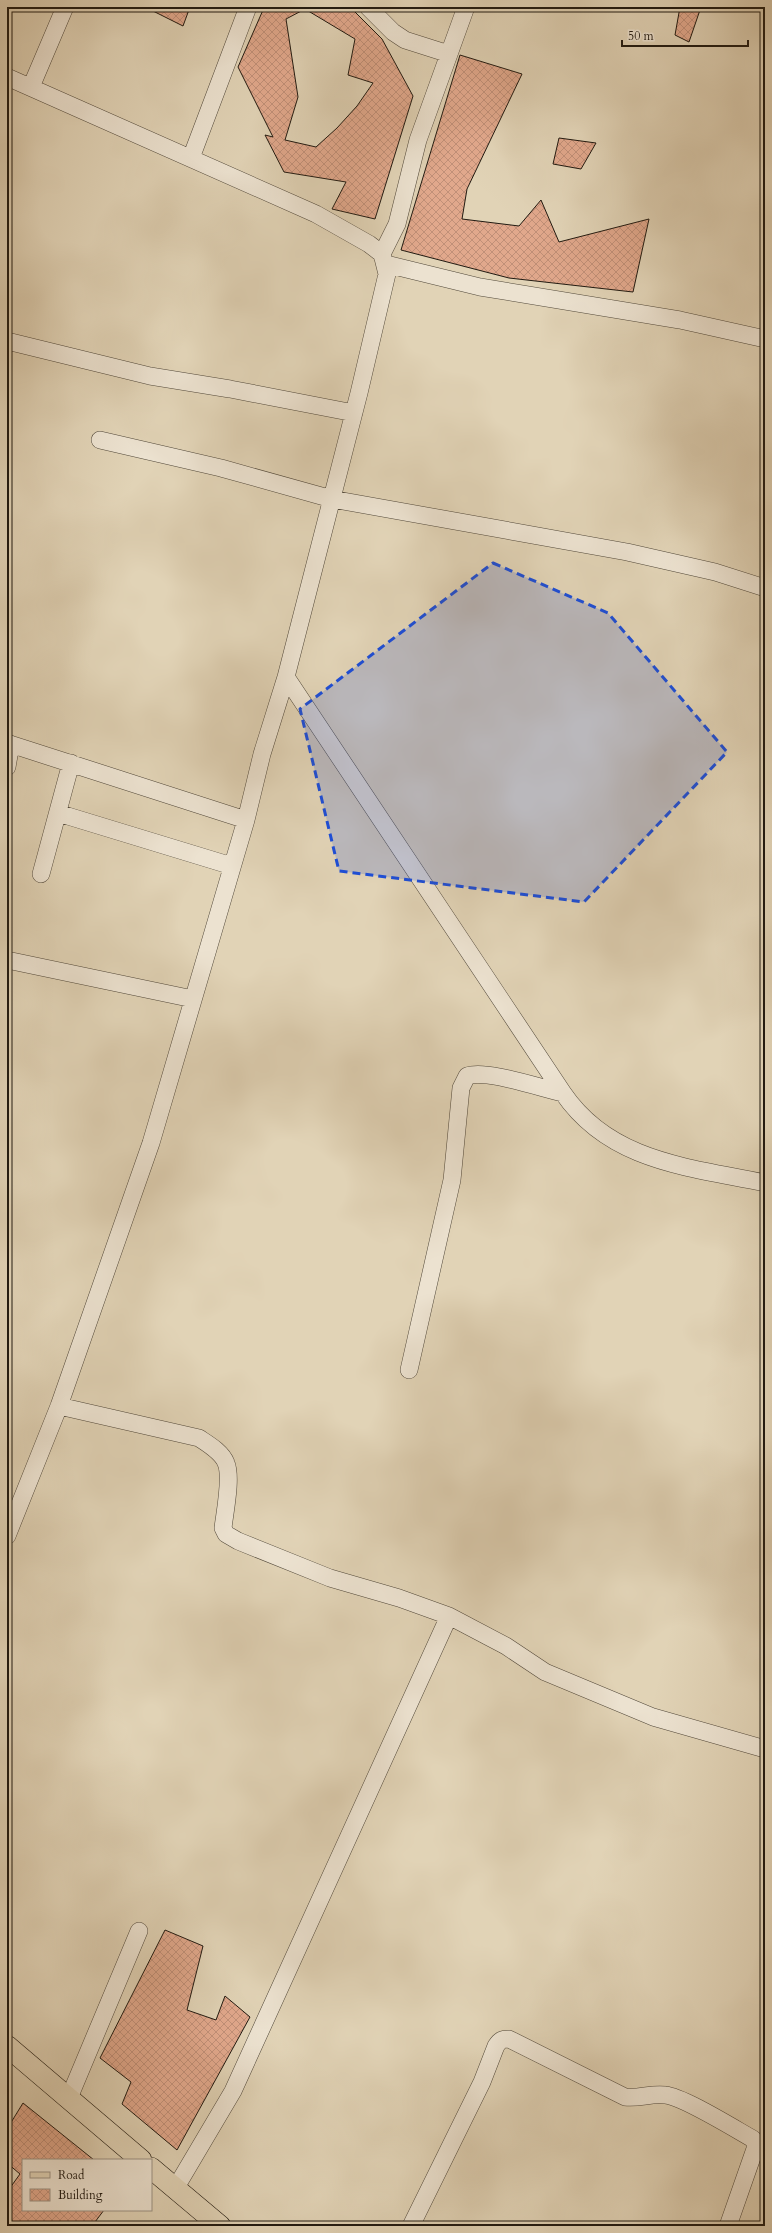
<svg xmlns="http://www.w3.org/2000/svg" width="772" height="2233" font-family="Cardo,serif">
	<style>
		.building { fill: url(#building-cross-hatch); stroke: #211a11; fill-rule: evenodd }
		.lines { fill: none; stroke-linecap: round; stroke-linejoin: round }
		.minor-casing { stroke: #51483a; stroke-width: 18 }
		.major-casing { stroke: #211a11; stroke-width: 22 }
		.minor { stroke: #ece2d0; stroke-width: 17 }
		.major { stroke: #e1d3b6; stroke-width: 21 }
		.marked { fill: #1d4ed8; fill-opacity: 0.2; stroke: #1d4ed8; stroke-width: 3; stroke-dasharray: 8 5; stroke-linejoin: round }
	</style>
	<defs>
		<pattern id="building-cross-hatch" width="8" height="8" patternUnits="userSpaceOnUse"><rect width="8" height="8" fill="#e1a88c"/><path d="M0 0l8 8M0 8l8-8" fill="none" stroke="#c19078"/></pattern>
	</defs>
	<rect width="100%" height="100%" fill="#e1d3b6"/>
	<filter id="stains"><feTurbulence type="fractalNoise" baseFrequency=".005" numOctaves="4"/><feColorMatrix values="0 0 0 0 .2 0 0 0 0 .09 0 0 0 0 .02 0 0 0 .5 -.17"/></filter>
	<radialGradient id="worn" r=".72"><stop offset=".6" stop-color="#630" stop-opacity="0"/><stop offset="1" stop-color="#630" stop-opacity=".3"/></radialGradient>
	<path class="building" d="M145 7H190L183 26Z
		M270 7H350L382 39 413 96 375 219 332 209 346 182 284 172 265 135 273 137 238 67 263 10ZM305 9 355 39 348 75 373 83 357 106 337 128 316 147 285 140 298 97 286 19Z
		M680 7H701L689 42 675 35Z
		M460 55 522 74 467 189 462 219 519 226 541 200 559 242 649 219 633 292 509 278 401 250Z
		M559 138 596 143 581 169 553 164Z
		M165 1930 203 1946 187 2010 216 2020 225 1996 250 2017 177 2150 122 2104 131 2082 100 2058Z
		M23 2103 94 2160H23V2210H104L92 2226H7V2192L20 2174 7 2163V2129Z"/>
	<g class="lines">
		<g class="minor-casing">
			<path id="minor" d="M368 7 393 32 405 40 449 54
				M7 77 316 214 369 244 382 254 387 274 359 393 286 677 262 754 246 820 151 1143 59 1406 7 1536
				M31 87 65 7
				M191 158 248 7
				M382 254 397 224 418 140 466 7
				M386 264 480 287 680 320 765 339
				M7 341 150 376 230 389 354 413
				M100 440 221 468 332 499 627 552 715 572 765 588
				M286 677 563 1093C610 1162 689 1167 765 1183
				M7 743 246 820
				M7 767 11 744
				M58 813 232 866
				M41 874 71 763
				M7 960 193 999
				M409 1370 452 1180 461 1088 467 1076C486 1069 540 1088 563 1093
				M59 1406 199 1438C208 1444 222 1452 226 1463 232 1477 225 1511 223 1528L226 1534 238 1541 330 1578 399 1598 449 1616 506 1646 545 1672 653 1717 765 1749
				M69 2098 139 1931
				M175 2189 233 2091 449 1616
				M411 2226 482 2082 496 2046C500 2040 502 2039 509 2039L625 2097C639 2099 651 2093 665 2095 682 2096 735 2129 753 2139L756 2146 728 2226"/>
		</g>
		<g class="major-casing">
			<path id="major" d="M7 2046 141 2160
				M151 2168 220 2226"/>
		</g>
		<use href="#minor" class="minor"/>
		<use href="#major" class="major"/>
	</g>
	<path class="marked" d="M493 563 608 613 727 752 584 902 339 871 300 709Z"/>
	<rect width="772" height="2233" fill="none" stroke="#e1d3b6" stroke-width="24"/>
	<rect x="8" y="8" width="756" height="2217" fill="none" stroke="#211a11" stroke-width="2"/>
	<rect x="12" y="12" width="748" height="2209" fill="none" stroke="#211a11"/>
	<rect x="22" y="2159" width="130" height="52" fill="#ece2d0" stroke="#9b9284"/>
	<rect x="30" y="2172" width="20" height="6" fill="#e1d3b6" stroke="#9b9284"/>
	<text x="58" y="2179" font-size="12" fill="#211a11">Road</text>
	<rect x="30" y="2189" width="20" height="12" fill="url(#building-cross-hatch)" stroke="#9b9284"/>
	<text x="58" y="2199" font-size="12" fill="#211a11">Building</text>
	<path d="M622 40v6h126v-6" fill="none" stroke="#211a11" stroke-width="2"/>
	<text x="628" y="40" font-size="12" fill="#211a11" stroke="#ece2d0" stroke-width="3" paint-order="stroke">50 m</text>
	<rect width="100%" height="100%" filter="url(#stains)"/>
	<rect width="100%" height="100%" fill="url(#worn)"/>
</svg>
